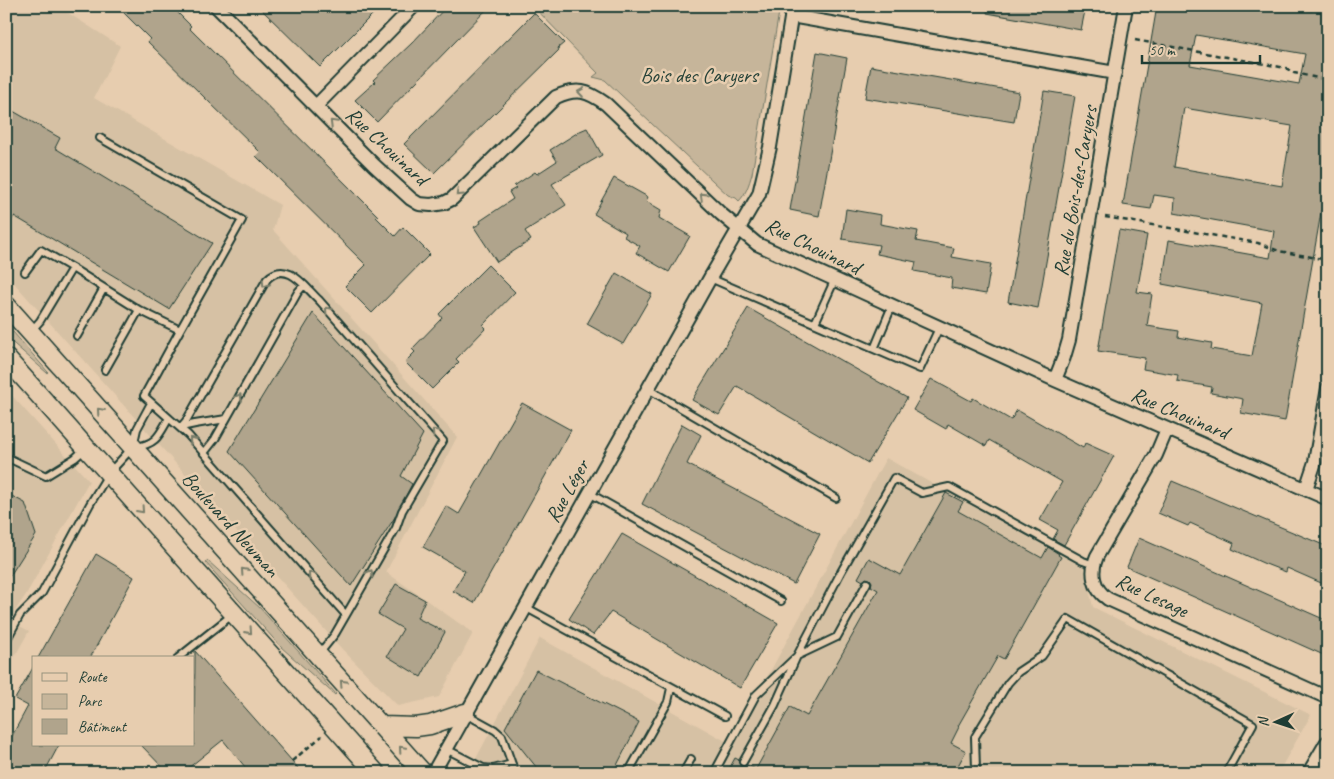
<svg xmlns="http://www.w3.org/2000/svg" width="1334" height="779" font-family="Caveat,sans-serif">
	<style>
		.built { fill: #d6c1a4 }
		.green { fill: #c6b59a; stroke: #727967 }
		.building { fill: #b0a48c; stroke: #1f3d34; fill-rule: evenodd }
		.lines { fill: none; stroke-linecap: round; stroke-linejoin: round }
		.service-casing { stroke: #1f3d34; stroke-width: 10 }
		.minor-casing { stroke: #1f3d34; stroke-width: 16 }
		.tertiary-casing { stroke: #1f3d34; stroke-width: 20 }
		.secondary-casing { stroke: #1f3d34; stroke-width: 21 }
		.path { stroke: #1f3d34; stroke-width: 2.5; stroke-dasharray: 5 4; stroke-linecap: butt }
		.service { stroke: #e7cdaf; stroke-width: 6 }
		.minor { stroke: #e7cdaf; stroke-width: 12 }
		.tertiary { stroke: #e7cdaf; stroke-width: 16 }
		.secondary { stroke: #e7cdaf; stroke-width: 18 }
		.oneway { stroke: #797e6b }
		.labels { text-anchor: middle; stroke-width: 5; stroke-linejoin: round; paint-order: stroke }
		.park-label { font-size: 21px; fill: #274339; stroke: #e7cdaf }
		.street-label { font-size: 21px; fill: #1f3d34; stroke: #e7cdaf }
	</style>
	<rect width="100%" height="100%" fill="#e7cdaf"/>
	<filter id="ink" filterUnits="userSpaceOnUse"><feTurbulence type="fractalNoise" baseFrequency=".02" numOctaves="2"/><feDisplacementMap in="SourceGraphic" scale="10" xChannelSelector="R" yChannelSelector="G"/><feConvolveMatrix kernelMatrix="1 2 1 2 8 2 1 2 1" color-interpolation-filters="sRGB"/></filter>
	<g filter="url(#ink)">
		<path class="built" d="M13 6H57L120 46 94 98 280 205 273 230 457 437 386 572 473 633 439 697 398 706 342 649 6 274V19Z
			M6 389 89 481 27 593 9 620 29 631 6 672Z
			M886 458 1084 568 1093 607 1311 715 1278 773H472L471 768 540 638 731 744Z"/>
		<path class="green" d="M533 6H780L752 174C749 184 746 194 739 201L736 198 728 195 605 80 593 77 598 73Z
			M6 324 48 372 47 373 6 337Z
			M207 560 260 608 336 694 335 695 281 647 205 562Z"/>
		<path class="building" d="M117 6H171L191 26 189 28 364 202 378 216 376 217 395 236 403 227 430 254 372 313 345 286 366 265 256 156 260 152 148 42 150 39Z
			M258 6H381L320 67Z
			M447 6H490L377 122 355 100 375 82 373 80 412 43Z
			M988 6H1086L1081 30 987 13Z
			M1157 6H1185L1209 10 1210 6H1282L1312 11 1313 6H1328V172L1285 421 1241 413 1243 399 1211 393 1212 387 1177 381 1178 375 1143 369 1145 358 1098 351 1119 230 1147 235 1137 292 1152 294 1147 326 1179 331 1178 337 1212 343 1211 349 1252 356 1262 303 1162 284 1169 240 1270 258 1274 231 1174 213 1175 198 1154 195 1151 209 1123 205ZM1196 35 1305 54 1299 84 1190 65ZM1184 108 1292 126 1282 186 1174 167Z
			M534 13 564 43 558 48 559 50 434 173 404 144Z
			M817 52 847 58 819 216 790 210Z
			M871 66 1019 92 1014 122 865 98Z
			M1044 91 1075 96 1038 308 1008 302Z
			M6 107 60 138 55 148 212 243 169 309 14 216 6 230Z
			M587 128 602 155 552 184 566 205 525 231 531 240 497 262 474 227 481 223 480 221 513 199 509 192 516 188 514 186 535 172 537 174 557 161 550 150 580 131Z
			M614 178 648 197 646 201 661 210 659 218 690 236 669 272 636 253 640 246 624 237 626 233 594 214Z
			M846 209 881 215 880 224 918 231 916 241 954 248 952 257 991 264 986 294 951 288 952 278 914 271 916 262 877 254 879 245 842 239Z
			M488 265 515 292 483 325 486 328 456 359 459 362 432 389 405 362 415 352 412 349 442 318 439 314Z
			M616 273 652 294 623 344 587 324Z
			M748 308 907 398 868 463 737 386 719 415 692 400Z
			M313 313 423 434 401 476 412 484 395 517 351 586 229 451Z
			M931 379 971 401 973 398 1011 420 1017 410 1083 448 1085 443 1114 456 1064 545 1053 539 1058 530 1040 520 1062 482 989 440 986 446 948 424 946 429 913 410Z
			M522 403 571 430 474 603 453 591 465 571 423 547 446 506 459 514Z
			M682 424 701 435 687 464 820 534 794 584 642 504Z
			M1172 481 1328 547V586L1287 568 1286 572 1263 563 1232 549 1234 543 1190 523 1188 526 1158 513Z
			M6 493 25 503 36 535 6 582Z
			M946 493 963 502 958 511 1042 558 1048 547 1059 554 1058 555 1061 557 1004 659 998 656 958 726 959 727 951 743 966 751 954 773H727L735 758 739 760 740 766 744 767 747 765 756 769 790 707 807 716 878 590 871 586 872 582 870 579 866 578 863 581 858 578 869 558 900 575Z
			M622 534 778 623 740 688 611 612 593 635 569 619Z
			M1139 538 1328 621V657L1127 567Z
			M96 554 134 577 90 658H38Z
			M396 584 425 600 417 618 445 632 421 677 387 656 403 629 378 614Z
			M195 651 292 761 302 773H250L223 740 182 773H168L141 745H194Z
			M34 666V745H59L44 773H6V747L28 706 15 699Z
			M536 670 639 722 613 773H541L505 728Z"/>
		<g class="lines">
			<g class="service-casing">
				<path id="service" d="M100 138 242 220 180 330
					M72 268 139 310 180 330 144 396 188 435 346 615 335 634 319 654
					M25 272 41 250 72 268 40 321 31 331
					M710 278 920 369 939 328
					M815 323 835 279
					M77 336 104 288
					M874 349 892 306
					M105 370 139 310
					M648 389 836 498
					M181 427 195 424 226 419
					M180 428 186 421 267 279C287 259 305 287 319 300L443 441 402 511 396 528 346 615
					M136 447C157 444 159 435 169 418
					M204 453 215 439 298 292 304 285
					M6 457 46 476 75 458 85 449
					M589 493 781 601
					M525 607 725 716
					M6 641 20 615 42 593 90 504 109 473 133 447 137 429 151 403
					M178 658 232 615
					M466 714 495 730 502 736 515 773
					M446 749 483 768 493 769 512 764
					M743 762 775 705 797 656 841 572 894 478 922 493 949 487 1083 561 1094 565
					M628 773 668 702 671 688
					M683 773 691 759
					M714 773 756 695 797 656 837 637 867 583
					M975 773 976 769 975 737 1008 683 1018 672 1042 656 1068 619 1253 724 1226 773"/>
			</g>
			<g class="minor-casing">
				<path id="minor" d="M216 6 374 165 411 199 419 204 431 205 444 203 452 199 556 97C577 87 588 91 606 104L721 214 757 244 1055 380 1328 499
					M791 16 1115 73
					M316 106 414 6
					M1055 380 1064 357 1069 340 1126 6
					M1167 429 1156 455 1097 556C1090 572 1093 589 1108 599L1328 698
					M1306 489 1315 462 1328 388
					M433 773 710 278 759 194 770 147 793 6"/>
			</g>
			<g class="tertiary-casing">
				<path id="tertiary" d="M1311 773 1328 744"/>
			</g>
			<g class="secondary-casing">
				<path id="secondary" d="M6 305 423 773
					M6 358 376 773
					M382 726 416 727 430 725 465 713"/>
			</g>
			<path class="path" d="M1135 40 1286 68 1294 73 1328 80
				M1105 217 1258 243 1279 251 1328 260
				M292 761 322 736"/>
			<use href="#service" class="service"/>
			<use href="#minor" class="minor"/>
			<use href="#tertiary" class="tertiary"/>
			<use href="#secondary" class="secondary"/>
		</g>
		<defs><path id="oneway-chevron" d="M-2-3.5L2.5 0L-2 3.5" fill="none" stroke-width="1.6" stroke-linecap="round" stroke-linejoin="round" transform="scale(1.25)"/></defs>
		<g class="oneway">
			<use href="#oneway-chevron" transform="translate(581 92) rotate(-172)"/>
			<use href="#oneway-chevron" transform="translate(333 123) rotate(-135)"/>
			<use href="#oneway-chevron" transform="translate(459 193) rotate(137)"/>
			<use href="#oneway-chevron" transform="translate(703 196) rotate(-136)"/>
			<use href="#oneway-chevron" transform="translate(265 284) rotate(123)"/>
			<use href="#oneway-chevron" transform="translate(328 310) rotate(-131)"/>
			<use href="#oneway-chevron" transform="translate(239 397) rotate(-61)"/>
			<use href="#oneway-chevron" transform="translate(100 411) rotate(-131)"/>
			<use href="#oneway-chevron" transform="translate(435 432) rotate(-131)"/>
			<use href="#oneway-chevron" transform="translate(192 440) rotate(-132)"/>
			<use href="#oneway-chevron" transform="translate(141 510) rotate(48)"/>
			<use href="#oneway-chevron" transform="translate(244 571) rotate(-132)"/>
			<use href="#oneway-chevron" transform="translate(370 573) rotate(-60)"/>
			<use href="#oneway-chevron" transform="translate(311 575) rotate(-131)"/>
			<use href="#oneway-chevron" transform="translate(249 631) rotate(48)"/>
			<use href="#oneway-chevron" transform="translate(343 683) rotate(-133)"/>
			<use href="#oneway-chevron" transform="translate(402 749) rotate(-131)"/>
		</g>
	</g>
	<g class="labels">
		<g class="park-label">
			<text x="699" y="82">Bois des Caryers</text>
		</g>
		<g class="street-label">
			<text transform="translate(387 146) rotate(43)" y="7">Rue Chouinard</text>
			<text transform="translate(1075 191) rotate(-80)" y="7">Rue du Bois-des-Caryers</text>
			<text transform="translate(813 246) rotate(26)" y="7">Rue Chouinard</text>
			<text transform="translate(1180 413) rotate(23)" y="7">Rue Chouinard</text>
			<text transform="translate(567 491) rotate(-61)" y="7">Rue Léger</text>
			<text transform="translate(231 524) rotate(48)" y="7">Boulevard Newman</text>
			<text transform="translate(1152 595) rotate(25)" y="7">Rue Lesage</text>
		</g>
	</g>
	<rect width="1334" height="779" fill="none" stroke="#e7cdaf" stroke-width="25"/>
	<rect x="12" y="12" width="1309" height="754" fill="none" stroke="#1f3d34" stroke-width="2" filter="url(#ink)"/>
	<rect x="32" y="656" width="162" height="90" fill="#e7cdaf" stroke="#97937e"/>
	<rect x="42" y="673" width="25" height="8" fill="#e7cdaf" stroke="#97937e"/>
	<text x="78" y="682" font-size="15" fill="#1f3d34">Route</text>
	<rect x="42" y="694" width="25" height="15" fill="#c6b59a" stroke="#97937e"/>
	<text x="78" y="706" font-size="15" fill="#1f3d34">Parc</text>
	<rect x="42" y="719" width="25" height="15" fill="#b0a48c" stroke="#97937e"/>
	<text x="78" y="732" font-size="15" fill="#1f3d34">Bâtiment</text>
	<g transform="translate(1276 722) rotate(267)" stroke="#e7cdaf" stroke-width="4" paint-order="stroke">
	<path d="M0-4L9 19L0 12L-9 19Z" fill="#1f3d34"/>
	<text y="-8" font-size="14" font-weight="bold" text-anchor="middle" fill="#1f3d34">N</text>
	</g>
	<path d="M1142 55v8h118v-8" fill="none" stroke="#1f3d34" stroke-width="2.5"/>
	<text x="1149" y="55" font-size="15" fill="#1f3d34" stroke="#e7cdaf" stroke-width="4" paint-order="stroke">50 m</text>
</svg>
